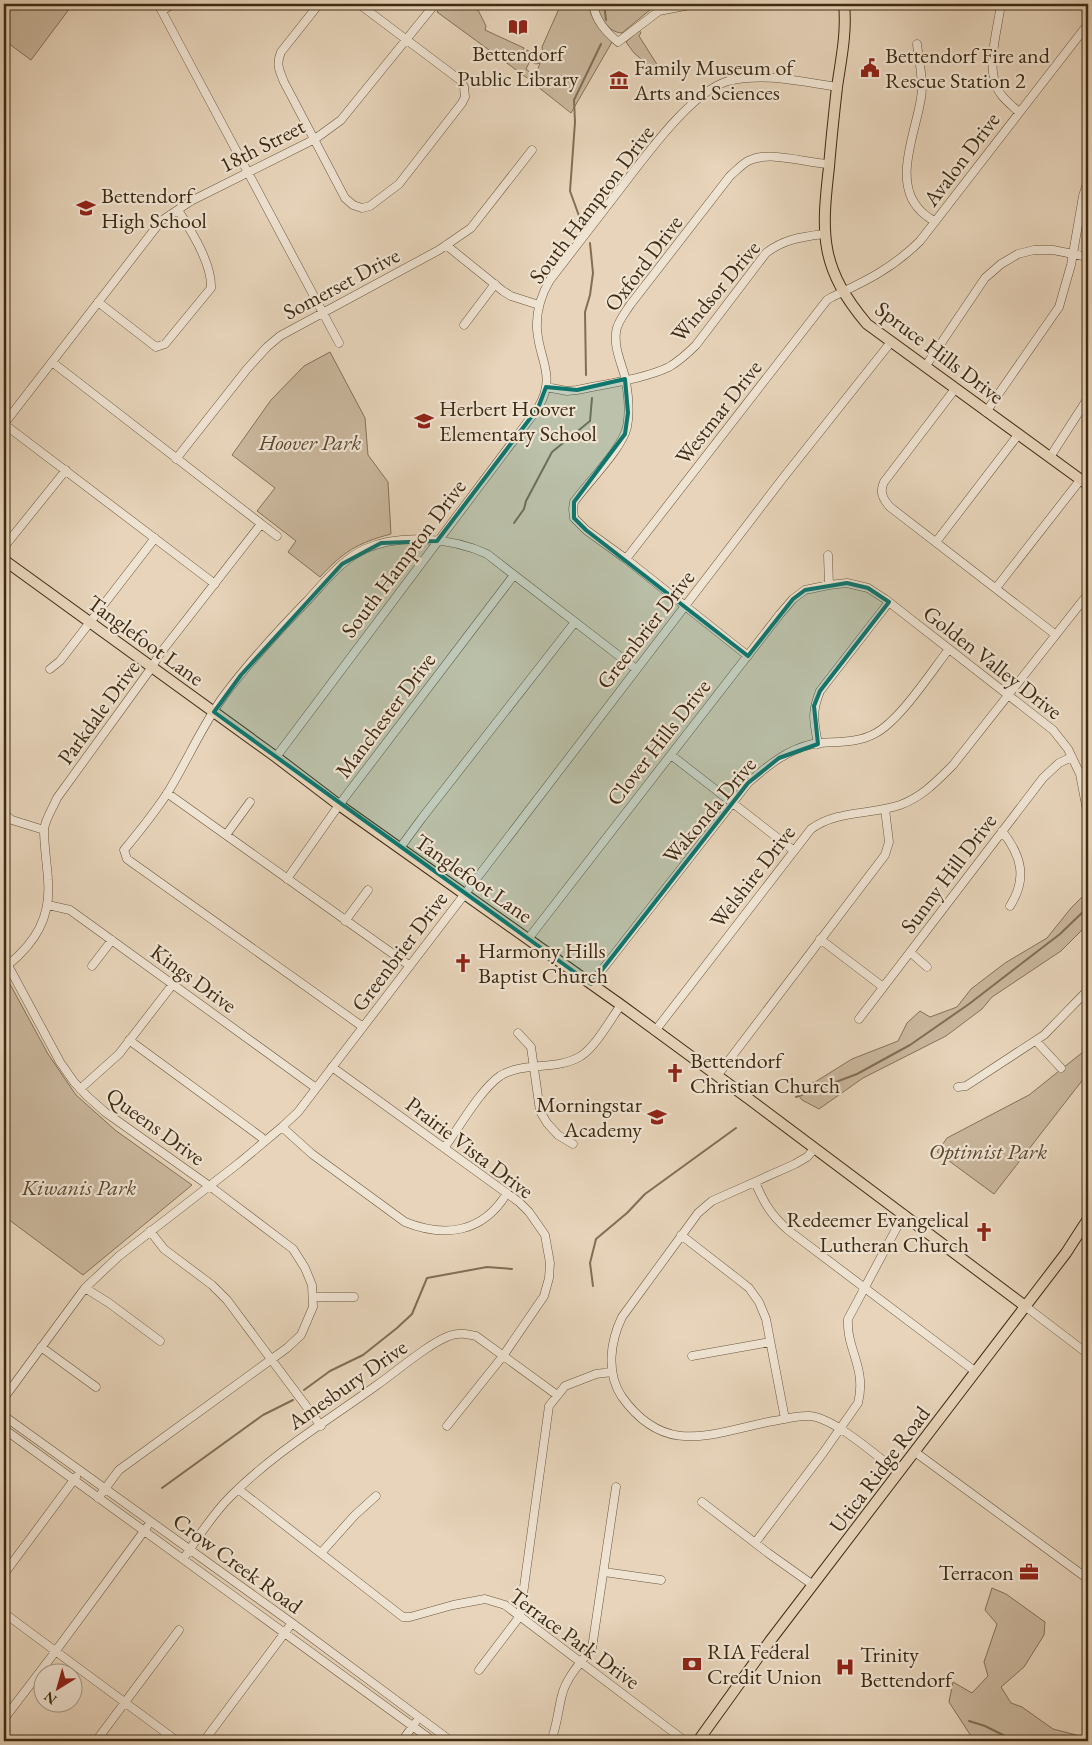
<svg xmlns="http://www.w3.org/2000/svg" width="1092" height="1745" font-family="'EB Garamond',serif">
	<style>
		.green { fill: #cab79d; stroke: #847158 }
		.lines { fill: none; stroke-linecap: round; stroke-linejoin: round }
		.stream { stroke: #816e55; stroke-width: 2 }
		.minor-casing { stroke: #68553c; stroke-width: 9 }
		.major-casing { stroke: #3e2b12; stroke-width: 12 }
		.minor { stroke: #efe3d2; stroke-width: 8 }
		.major { stroke: #e7d4ba; stroke-width: 10 }
		.marked { fill: #0f766e; fill-opacity: 0.2; stroke: #0f766e; stroke-width: 4; stroke-linejoin: round }
		.labels { text-anchor: middle; stroke-width: 4.5; stroke-linejoin: round; paint-order: stroke }
		.poi-label { font-size: 22px; fill: #3e2b12; stroke: #efe3d2; text-anchor: start }
		.street-label { font-size: 22px; fill: #3e2b12; stroke: #efe3d2 }
		.park-label { font-size: 22px; font-style: italic; fill: #5a472e; stroke: #efe3d2 }
	</style>
	<rect width="100%" height="100%" fill="#e7d4ba"/>
	<filter id="stains"><feTurbulence type="fractalNoise" baseFrequency=".004" numOctaves="4"/><feColorMatrix values="0 0 0 0 .2 0 0 0 0 .09 0 0 0 0 .02 0 0 0 .5 -.17"/></filter>
	<radialGradient id="worn" r=".72"><stop offset=".6" stop-color="#630" stop-opacity="0"/><stop offset="1" stop-color="#630" stop-opacity=".3"/></radialGradient>
	<path class="green" d="M4 4H73L31 60 4 40Z
		M443 4H475L486 26 485 30 524 48 521 55 525 56 527 50 537 56 540 61 543 54 542 47 561 4H588C592 21 600 30 612 42L571 113 533 83 540 63 536 64 530 61 526 69 533 75 530 80 437 12Z
		M597 4H657L622 33C607 32 600 17 597 4Z
		M639 30 641 33 639 36 658 66 654 70 634 53 626 42Z
		M330 352 365 418 368 455 388 482 391 534C357 543 343 552 320 577L288 552 296 541 257 511 275 488 232 455 271 400 304 366Z
		M1088 891V924L1061 951 992 997 982 1009 946 1036 863 1078 819 1109 802 1100 793 1088 815 1082 852 1059 898 1041 907 1023 920 1011 930 1017 957 1007 971 989 1005 963 1047 938 1071 908Z
		M4 973 48 1054 76 1095 115 1130 192 1185 83 1275 4 1216Z
		M1088 1048V1073L994 1194 937 1152 947 1138 1029 1095Z
		M992 1588 1006 1594 1045 1622 1044 1635 1024 1667 1001 1687 1011 1703 1022 1707 1053 1729 1084 1737 1088 1735V1741H983L971 1736 949 1702 953 1682 972 1693 988 1676 984 1662 997 1624 985 1610Z"/>
	<g class="lines">
		<path class="stream" d="M604 4 606 20
			M583 227 570 191 575 122 574 100 601 44
			M586 375 585 312 590 295 593 273 590 243
			M514 523 524 509 526 501 552 452 590 421 592 398
			M796 1097 857 1074 910 1045 969 1004 1060 934 1088 907
			M593 1286 590 1263 596 1239 627 1213 645 1194 736 1128
			M304 1390 330 1371 363 1355 397 1328 412 1314 427 1278 487 1267 512 1269
			M162 1488 263 1415 293 1400
			M969 1721 985 1726 1015 1741"/>
		<g class="minor-casing">
			<path id="minor" d="M158 4 339 343
				M319 4 281 52C276 64 279 70 284 82L345 198 353 205 362 208 370 206 399 184 462 103 465 97 464 87 460 80 359 4
				M593 4C596 21 605 31 618 42L659 11 695 4
				M1001 4C998 26 988 61 995 82 998 95 1009 103 1019 112
				M162 11 173 4
				M917 44C919 62 924 81 921 98 916 132 892 182 920 210 924 215 930 218 935 222
				M446 245 503 291 511 296 539 305
				M98 302 156 347 165 344 211 288C212 263 191 231 178 210
				M464 325 495 284
				M52 362 277 536
				M925 367 985 278 1001 264 1018 254 1034 250H1053L1088 257
				M546 387 567 391 577 390C605 384 644 379 669 367 679 361 688 353 696 345L766 253C784 239 802 237 824 234
				M955 389 884 482C879 492 883 499 890 507L1056 635
				M986 412 1059 307 1071 265 1083 196 1088 180
				M4 424 161 221 191 201 315 139 341 120 435 4
				M4 424 215 584
				M1050 457 1088 398
				M176 459 247 369 267 347 280 336 439 250 471 228 532 150
				M936 542 1018 435
				M4 547 66 470
				M828 555 829 585
				M626 559 827 300 832 297C866 281 893 268 920 241L1088 24
				M996 588 1081 479
				M748 656 626 559 586 530 574 518 573 509 574 502C588 482 622 449 627 427 630 412 628 392 625 377 621 362 614 348 616 332 617 322 625 313 630 305L730 176C736 171 741 165 748 161 770 150 805 163 829 164
				M50 669 60 661 155 538
				M818 744C814 721 811 714 820 691L889 602
				M671 755 793 850
				M276 757 538 408C557 375 539 361 537 329 536 311 541 295 550 280 572 251 595 222 617 193 642 161 690 92 728 81 764 72 802 82 838 87
				M167 793 410 966
				M4 814 12 820 44 830
				M1002 831C1021 855 1028 878 1010 906
				M226 835 250 802
				M400 848 422 818 575 622
				M287 879 339 805 514 575
				M48 905 70 910 316 1088
				M345 921 368 890
				M528 939 780 614 793 599 805 590 829 585 847 583 868 588 885 599 1053 730 1068 749 1080 774 1088 816
				M820 939 883 987
				M910 952 927 967
				M4 958 60 1062 74 1082 87 1096 105 1112 215 1190 293 1249 305 1268 312 1285 313 1307 301 1335 287 1348 119 1470 98 1498
				M8 965C36 942 51 917 48 880 47 863 44 846 44 830 45 819 53 808 57 798L152 667 159 655 261 524
				M92 966 112 940
				M591 984 748 783C767 766 788 749 813 744 833 741 855 744 874 734 899 722 931 672 949 649
				M859 1019 1043 778 1059 763 1072 757
				M363 1027 127 859 124 850C139 832 155 812 168 792 187 761 202 726 223 697 248 663 277 632 306 602 324 583 341 560 365 549 400 533 453 538 487 554L636 669
				M655 1031 811 829C837 810 871 815 900 805 922 797 937 781 953 765L1088 594
				M518 1033 531 1047 540 1111 547 1123 558 1135 573 1144
				M129 1040 261 1137 265 1141
				M1036 1041 1061 1068
				M332 1067 519 1202 529 1212 545 1235 550 1263 549 1278 544 1296 503 1356 447 1426
				M717 1076 885 855 889 842 885 809
				M958 1087 966 1086 1044 1035 1088 990
				M80 1089 119 1054 173 984
				M282 1127 312 1154 405 1222C445 1238 483 1233 507 1193
				M444 1148C459 1128 480 1090 500 1076 524 1061 557 1071 581 1056 596 1046 610 1020 621 1005
				M815 1148 807 1157 795 1164 712 1201 698 1213 622 1317C610 1342 606 1373 622 1397 666 1458 711 1433 773 1421 785 1419 798 1415 810 1416 835 1418 879 1458 899 1473
				M755 1182C764 1203 771 1215 788 1230L976 1372
				M150 1231 164 1249 212 1285 227 1300 321 1426
				M681 1235 739 1280 749 1288 759 1302 766 1319 785 1419
				M85 1288 109 1303 160 1341
				M314 1297H354
				M1025 1306 1088 1354
				M41 1347 96 1387
				M692 1356 770 1342
				M4 1398 85 1288 119 1256 239 1163 282 1127 298 1112 783 478 891 342
				M4 1416 292 1623 451 1741
				M4 1429 433 1741
				M915 1452 1088 1579
				M238 1489 403 1617H410L453 1605 485 1599 505 1605 685 1741
				M702 1502 768 1553 813 1585
				M755 1543 823 1453 858 1403C867 1368 846 1349 848 1319L904 1214
				M321 1553 354 1516 376 1496
				M183 1559C198 1538 211 1516 229 1498 272 1454 327 1421 377 1385 397 1371 428 1344 449 1336 458 1332 467 1334 476 1336L557 1395
				M604 1572 661 1580
				M4 1574 76 1477
				M4 1613 177 1741
				M479 1670 520 1616 549 1406 565 1386 596 1374 612 1372
				M4 1719 55 1652 147 1527
				M96 1741 179 1630
				M204 1741 292 1623
				M402 1741 415 1723
				M551 1741C557 1726 558 1710 562 1695 566 1678 581 1662 592 1648L616 1487"/>
		</g>
		<g class="major-casing">
			<path id="major" d="M844 4C847 32 841 60 837 87 834 114 831 141 829 167 821 236 820 268 867 324L1088 485
				M4 560 276 757 339 805 621 1005 749 1099 1025 1306
				M698 1741 770 1641 1066 1253 1088 1219"/>
		</g>
		<use href="#minor" class="minor"/>
		<use href="#major" class="major"/>
	</g>
	<path class="marked" d="M625 379 628 413 625 434 574 502V518L586 530 748 656 793 599 805 590 847 583 868 588 889 602 820 691 814 706 818 744 779 758 748 783 591 984 214 712 241 675 342 564 381 543 437 541 538 408 546 387 577 390Z"/>
	<defs>
		<g id="library-bare" transform="scale(1.5)"><path d="M-6-4Q-3-5.5-.7-3.5V5Q-3 3-6 4ZM6-4Q3-5.5 .7-3.5V5Q3 3 6 4Z" fill="#8f2418" stroke="#efe3d2" stroke-width="2.5" paint-order="stroke"/></g>
		<g id="civic-bare" transform="scale(1.5)"><path d="M-.6-6.5H3V-4.5H.6V-3L4-1V1h2V6H-6V1h2V-1L-.6-3ZM-1.2 2.5V6h2.4V2.5Z" fill="#8f2418" stroke="#efe3d2" stroke-width="2.5" paint-order="stroke"/></g>
		<g id="museum-bare" transform="scale(1.5)"><path d="M0-6L6-3V-2H-6V-3ZM-5-1h2V3h-2ZM-1-1h2V3h-2ZM3-1h2V3H3ZM-6 4H6V6H-6Z" fill="#8f2418" stroke="#efe3d2" stroke-width="2.5" paint-order="stroke"/></g>
		<g id="school-bare" transform="scale(1.5)"><path d="M0-5L7-2L0 1L-7-2ZM-4 1L0 2.5L4 1V4Q0 6-4 4Z" fill="#8f2418" stroke="#efe3d2" stroke-width="2.5" paint-order="stroke"/></g>
		<g id="church-bare" transform="scale(1.5)"><path d="M-1.2-6h2.4v3.5h3.3v2.4h-3.3V6h-2.4V-.1h-3.3v-2.4h3.3Z" fill="#8f2418" stroke="#efe3d2" stroke-width="2.5" paint-order="stroke"/></g>
		<g id="office-bare" transform="scale(1.5)"><path d="M-6-3h4V-5.5h4V-3h4V5H-6ZM-1-4.5V-3h2v-1.5ZM-6 0V1H6V0Z" fill="#8f2418" stroke="#efe3d2" stroke-width="2.5" paint-order="stroke"/></g>
		<g id="bank-bare" transform="scale(1.5)"><path d="M-6-4H6V4H-6ZM0-2.3a2.3 2.3 0 1 0 0 4.6a2.3 2.3 0 1 0 0-4.6Z" fill="#8f2418" stroke="#efe3d2" stroke-width="2.5" paint-order="stroke"/></g>
		<g id="hospital-bare" transform="scale(1.5)"><path d="M-5-5h3v3.5h4V-5h3V5h-3V1.5h-4V5h-3Z" fill="#8f2418" stroke="#efe3d2" stroke-width="2.5" paint-order="stroke"/></g>
	</defs>
	<g fill-rule="evenodd">
		<use href="#library-bare" x="518" y="27"/>
		<use href="#civic-bare" x="870" y="68"/>
		<use href="#museum-bare" x="619" y="80"/>
		<use href="#school-bare" x="86" y="208"/>
		<use href="#school-bare" x="424" y="421"/>
		<use href="#church-bare" x="463" y="963"/>
		<use href="#church-bare" x="675" y="1073"/>
		<use href="#school-bare" x="657" y="1117"/>
		<use href="#church-bare" x="984" y="1232"/>
		<use href="#office-bare" x="1029" y="1572"/>
		<use href="#bank-bare" x="692" y="1664"/>
		<use href="#hospital-bare" x="845" y="1667"/>
	</g>
	<g class="labels">
		<g class="poi-label">
			<text x="518" y="61" text-anchor="middle">Bettendorf<tspan x="518" dy="25">Public Library</tspan></text>
			<text x="885" y="63">Bettendorf Fire and<tspan x="885" dy="25">Rescue Station 2</tspan></text>
			<text x="634" y="75">Family Museum of<tspan x="634" dy="25">Arts and Sciences</tspan></text>
			<text x="101" y="203">Bettendorf<tspan x="101" dy="25">High School</tspan></text>
			<text x="439" y="416">Herbert Hoover<tspan x="439" dy="25">Elementary School</tspan></text>
			<text x="478" y="958">Harmony Hills<tspan x="478" dy="25">Baptist Church</tspan></text>
			<text x="690" y="1068">Bettendorf<tspan x="690" dy="25">Christian Church</tspan></text>
			<text x="642" y="1112" text-anchor="end">Morningstar<tspan x="642" dy="25">Academy</tspan></text>
			<text x="969" y="1227" text-anchor="end">Redeemer Evangelical<tspan x="969" dy="25">Lutheran Church</tspan></text>
			<text x="1014" y="1580" text-anchor="end">Terracon</text>
			<text x="707" y="1659">RIA Federal<tspan x="707" dy="25">Credit Union</tspan></text>
			<text x="860" y="1662">Trinity<tspan x="860" dy="25">Bettendorf</tspan></text>
		</g>
		<g class="street-label">
			<text transform="translate(262 145) rotate(-27)" y="8">18th Street</text>
			<text transform="translate(961 159) rotate(-53)" y="8">Avalon Drive</text>
			<text transform="translate(591 204) rotate(-53)" y="8">South Hampton Drive</text>
			<text transform="translate(643 263) rotate(-53)" y="8">Oxford Drive</text>
			<text transform="translate(341 283) rotate(-28)" y="8">Somerset Drive</text>
			<text transform="translate(715 291) rotate(-50)" y="8">Windsor Drive</text>
			<text transform="translate(940 352) rotate(37)" y="8">Spruce Hills Drive</text>
			<text transform="translate(718 412) rotate(-52)" y="8">Westmar Drive</text>
			<text transform="translate(403 558) rotate(-53)" y="8">South Hampton Drive</text>
			<text transform="translate(645 629) rotate(-52)" y="8">Greenbrier Drive</text>
			<text transform="translate(146 640) rotate(36)" y="8">Tanglefoot Lane</text>
			<text transform="translate(993 662) rotate(38)" y="8">Golden Valley Drive</text>
			<text transform="translate(98 712) rotate(-54)" y="8">Parkdale Drive</text>
			<text transform="translate(385 715) rotate(-53)" y="8">Manchester Drive</text>
			<text transform="translate(658 742) rotate(-52)" y="8">Clover Hills Drive</text>
			<text transform="translate(709 810) rotate(-50)" y="8">Wakonda Drive</text>
			<text transform="translate(948 873) rotate(-53)" y="8">Sunny Hill Drive</text>
			<text transform="translate(752 876) rotate(-52)" y="8">Welshire Drive</text>
			<text transform="translate(474 878) rotate(35)" y="8">Tanglefoot Lane</text>
			<text transform="translate(399 951) rotate(-53)" y="8">Greenbrier Drive</text>
			<text transform="translate(194 978) rotate(36)" y="8">Kings Drive</text>
			<text transform="translate(156 1126) rotate(36)" y="8">Queens Drive</text>
			<text transform="translate(470 1147) rotate(37)" y="8">Prairie Vista Drive</text>
			<text transform="translate(347 1384) rotate(-35)" y="8">Amesbury Drive</text>
			<text transform="translate(879 1469) rotate(-53)" y="8">Utica Ridge Road</text>
			<text transform="translate(238 1563) rotate(36)" y="8">Crow Creek Road</text>
			<text transform="translate(575 1638) rotate(36)" y="8">Terrace Park Drive</text>
		</g>
		<g class="park-label">
			<text x="310" y="450">Hoover Park</text>
			<text x="988" y="1159">Optimist Park</text>
			<text x="79" y="1195">Kiwanis Park</text>
		</g>
	</g>
	<rect width="1092" height="1745" fill="none" stroke="#e7d4ba" stroke-width="20"/>
	<rect x="5" y="5" width="1082" height="1735" fill="none" stroke="#3e2b12" stroke-width="2.5"/>
	<rect x="10" y="10" width="1072" height="1725" fill="none" stroke="#3e2b12"/>
	<g transform="translate(58 1688) rotate(217)"><circle r="24" fill="#efe3d2" stroke="#a89985"/>
	<path d="M0-4L9 19L0 12L-9 19Z" fill="#8f2418"/>
	<text y="-8" font-size="14" font-weight="bold" text-anchor="middle" fill="#3e2b12">N</text>
	</g>
	<rect width="100%" height="100%" filter="url(#stains)"/>
	<rect width="100%" height="100%" fill="url(#worn)"/>
</svg>
